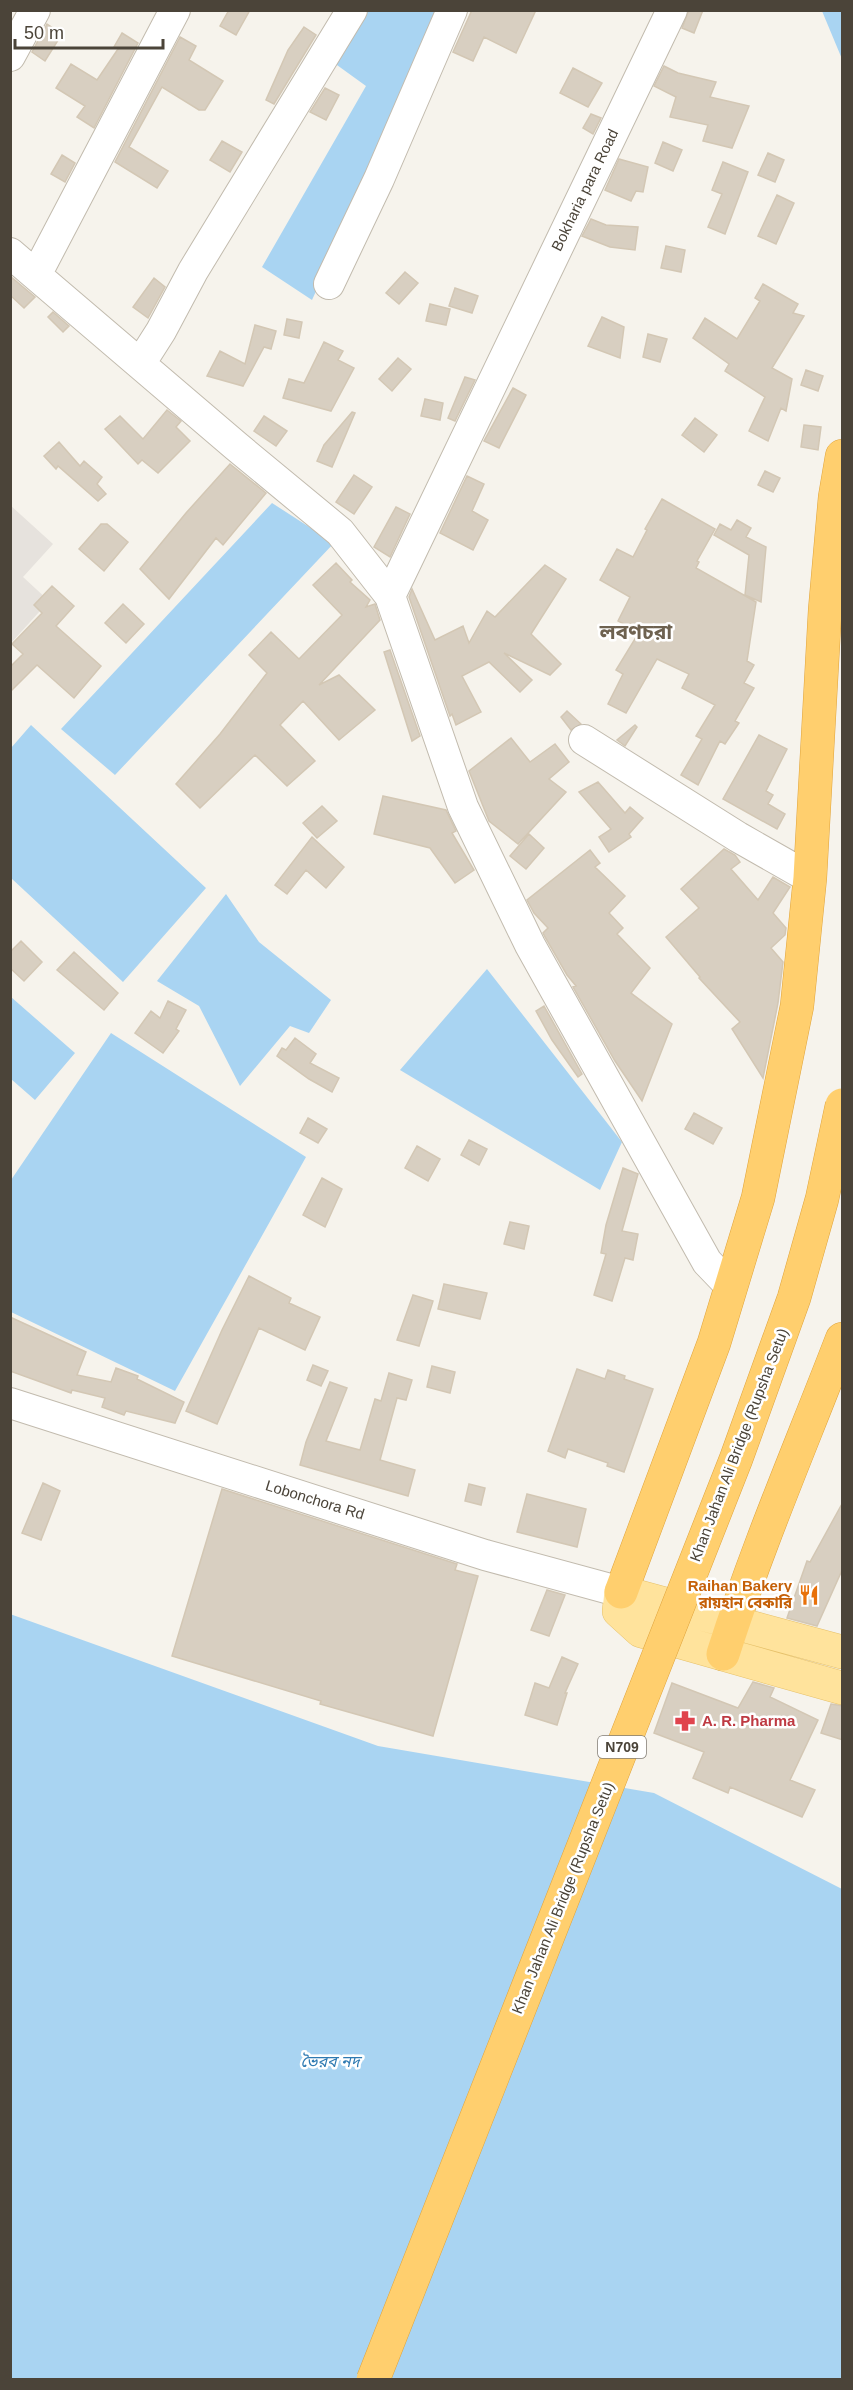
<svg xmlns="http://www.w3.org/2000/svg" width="853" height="2390" font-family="Arial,'Noto Sans Bengali',sans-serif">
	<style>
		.industrial { fill: #e6e2dd }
		.water { fill: #a9d4f2 }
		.building { fill: #d8cfc1; stroke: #d3c7b4; stroke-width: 1.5 }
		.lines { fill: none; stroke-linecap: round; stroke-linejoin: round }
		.minor-casing { stroke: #c2bbae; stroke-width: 32 }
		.major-casing { stroke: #e6c16a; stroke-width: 34 }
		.highway-casing { stroke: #e0a43c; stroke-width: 34 }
		.minor { stroke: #fff; stroke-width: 30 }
		.major { stroke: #ffe39c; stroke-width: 33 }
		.highway { stroke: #ffcf6e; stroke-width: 33 }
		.highway-bridge-casing { stroke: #e0a43c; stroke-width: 34; stroke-linecap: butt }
		.highway-bridge { stroke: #ffcf6e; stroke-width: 33 }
		.labels { text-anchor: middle; stroke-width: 5; stroke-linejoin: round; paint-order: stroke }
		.shield { fill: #fff; stroke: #817c74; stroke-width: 1.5 }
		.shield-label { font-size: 14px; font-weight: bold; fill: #4b4439 }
		.street-label { font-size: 15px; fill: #4b4439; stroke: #fff }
		.food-label { font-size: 15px; font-weight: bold; fill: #c56008; stroke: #fff; text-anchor: end }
		.health-label { font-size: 15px; font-weight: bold; fill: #be3a42; stroke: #fff; text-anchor: start }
		.water-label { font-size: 16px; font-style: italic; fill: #2e7ab2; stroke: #fff }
		.district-label { font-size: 21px; font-weight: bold; fill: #6e6250; stroke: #fff }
	</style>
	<rect width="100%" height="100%" fill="#f6f3ec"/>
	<path class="industrial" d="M10 505 53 544 23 577 49 601 11 643Z"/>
	<path class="water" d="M358 11H444L312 300 262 267 366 86 330 60Z
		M822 11H842V59Z
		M272 503 334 543 115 775 61 729Z
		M31 725 206 888 123 982 11 878V748Z
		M226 894 259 942 331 1000 309 1033 290 1026 240 1086 199 1006 157 981Z
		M487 969 622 1142 600 1190 400 1070Z
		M11 997 75 1053 35 1100 11 1079Z
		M111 1033 306 1157 175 1391 11 1312V1180Z
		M10 1614 378 1746 654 1793 842 1889V2379H11Z"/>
	<path class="building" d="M229 10H250L236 35 220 26Z
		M472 10H536L516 53 484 37 473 61 453 52Z
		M689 10H703L694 33 682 28Z
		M47 24 62 34 45 61 32 52Z
		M304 27 316 35 274 104 266 100 288 50Z
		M122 33 138 43 94 128 77 117 85 106 56 88 71 64 97 80 118 49 114 47Z
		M180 37 196 46 189 60 223 81 205 110H199L162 87 129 147 168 171 157 188 115 162Z
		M664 66 678 73 716 82 710 97 749 106 732 148 703 141 708 125 670 117 676 97 654 86Z
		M573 68 602 83 588 107 560 93Z
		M325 88 339 95 326 120 310 112Z
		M591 114 601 118 593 134 583 128Z
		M222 141 242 152 230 172 210 160Z
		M663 142 682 150 673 171 655 163Z
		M768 153 784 160 775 182 758 175Z
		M62 155 75 163 65 182 51 174Z
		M619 159 648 167 643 192 636 191 631 201 605 190Z
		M723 162 748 172 725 234 708 227 722 194 712 190Z
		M777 195 794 203 776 244 758 236Z
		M591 219 606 225 638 227 635 250 610 247 582 236Z
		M666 246 685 250 681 272 661 268Z
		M405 272 418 283 399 304 386 293Z
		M10 276 35 297 24 308 10 295Z
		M154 278 165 287 148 318 133 307Z
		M763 284 798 304 793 313 804 316 772 368 792 379 786 411 781 408 768 441 749 431 765 397 725 371 729 364 693 338 705 318 737 339 760 301 755 298Z
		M455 288 478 296 472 313 449 306Z
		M430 304 450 309 446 325 426 321Z
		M53 312 69 326 63 332 48 317Z
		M602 317 624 327 620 358 588 346Z
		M287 319 302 322 299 338 284 335Z
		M255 325 276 331 271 349 264 347 243 386 207 376 220 351 245 364Z
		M648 334 667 339 660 362 643 357Z
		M324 342 343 351 338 360 354 368 331 411 283 398 289 379 304 383Z
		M398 358 411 369 392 391 379 379Z
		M806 370 823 376 818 391 801 385Z
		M465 377 475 380 455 421 448 418Z
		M513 388 526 395 499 448 484 441Z
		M425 399 443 403 440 420 421 416Z
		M167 410 181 421 176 427 190 441 158 473 142 460 138 464 105 429 120 416 143 439Z
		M352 412 355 413 332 467 317 461 324 445Z
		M264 416 287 431 276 446 254 431Z
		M695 418 717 435 704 452 682 435Z
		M804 425 821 427 818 450 801 447Z
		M59 442 80 466 84 461 102 477 97 484 106 494 98 501 58 466 56 469 44 456Z
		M230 464 266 493 223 545 216 538 169 599 140 569 186 513Z
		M765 471 780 478 773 492 758 485Z
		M354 475 372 487 354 514 336 502Z
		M467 476 484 484 472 511 488 520 473 550 440 533Z
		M662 499 715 529 697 561 699 562 696 568 756 602 747 661 754 665 744 683 754 688 735 721 739 723 725 744 720 741 698 785 681 775 702 739 696 736 715 705 682 688 689 674 657 659 626 713 608 704 623 674 616 670 638 634 637 631 618 621 630 597 600 580 617 549 633 557 647 530 645 529Z
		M396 507 410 514 390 557 374 547Z
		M737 520 751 528 746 537 766 547 761 602 745 595 749 555 714 535 720 524 731 530Z
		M101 524H107L128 542 104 571 79 549Z
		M336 563 352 580 350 582 370 600 366 607 375 604 380 620 319 685 339 675 375 710 339 740 303 701 280 725 315 761 287 786 255 755 200 808 176 784 220 734 267 673 249 655 271 632 299 659 342 615 313 585Z
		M545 565 566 579 531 634 561 664 550 675 504 653 532 680 520 692 489 662 462 676 481 712 456 725 452 714 450 716 409 597 412 589 435 640 463 626 469 643 487 611 495 617Z
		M52 586 74 606 56 626 101 666 74 698 37 665 10 692V667L23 654 12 644 42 613 34 605Z
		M123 604 144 624 126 643 105 623Z
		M390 650 420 736 412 741 384 652Z
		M567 711 581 724 571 730 561 717Z
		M635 725 637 727 625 746 617 740Z
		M759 735 787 749 766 791 773 795 768 804 785 814 777 829 723 799Z
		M511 738 530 762 555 744 569 762 549 779 566 792 518 844 489 821 469 771Z
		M598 782 625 813 630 807 643 818 629 834 631 837 609 852 599 837 611 829 579 792Z
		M383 796 446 810 456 831 452 833 474 870 455 883 430 848 374 834Z
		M322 806 337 821 317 838 303 823Z
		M529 834 544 848 526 869 510 856Z
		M312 837 344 867 326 888 306 870 287 894 275 885Z
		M724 849 735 855 740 862 731 869 758 900 773 877 790 887 773 913 786 928 785 935 771 948 783 962 778 1003 763 1078 732 1029 740 1022 699 978 700 977 666 937 699 908 681 889Z
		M590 850 600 863 595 867 625 896 609 913 623 928 617 934 650 968 631 993 672 1024 642 1101 615 1061 573 987 576 986 567 975 545 937 543 933 548 928 534 913 527 900Z
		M21 941 42 962 24 981 10 968V952Z
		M74 952 118 993 104 1010 57 970Z
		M168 1001 186 1010 176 1029 179 1031 163 1053 135 1033 151 1011 160 1018Z
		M544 1006 582 1074 578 1077 552 1040 536 1011Z
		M295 1038 316 1054 310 1063 339 1078 332 1092 309 1079 277 1056 282 1048 286 1050Z
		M694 1113 722 1128 713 1144 685 1129Z
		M308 1118 327 1129 318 1143 300 1133Z
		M469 1140 487 1149 479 1165 461 1155Z
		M417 1146 440 1159 428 1181 405 1168Z
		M623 1168 638 1174 622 1231 638 1234 633 1260 625 1258 612 1301 594 1295 606 1254 601 1253 606 1225Z
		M322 1178 342 1189 325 1227 303 1215Z
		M510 1222 529 1226 524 1249 504 1244Z
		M249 1276 291 1298 289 1303 320 1317 305 1350 259 1328 217 1424 186 1411 222 1330Z
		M444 1284 487 1293 480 1319 438 1309Z
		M413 1295 433 1301 419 1346 397 1340Z
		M10 1317 86 1352 77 1375 111 1382 116 1368 138 1376 137 1379 184 1402 175 1423 126 1411 124 1415 102 1407 105 1398 72 1390 71 1393 10 1371Z
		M313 1365 328 1371 321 1386 307 1380Z
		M432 1366 455 1372 450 1393 427 1387Z
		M577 1369 605 1379 608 1370 625 1376 624 1379 653 1389 624 1472 607 1466 608 1463 568 1449 565 1458 548 1451Z
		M389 1373 412 1380 406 1400 397 1398 380 1460 415 1470 408 1496 300 1465 306 1442 330 1382 347 1388 326 1441 360 1450 375 1399 381 1401Z
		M43 1483 60 1491 41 1540 22 1533Z
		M469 1484 485 1488 481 1505 465 1501Z
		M222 1489 457 1564 455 1570 478 1576 433 1736 320 1704 321 1701 172 1656Z
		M527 1494 586 1509 577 1547 517 1532Z
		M843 1502V1568L817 1626 787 1618 807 1561 810 1562Z
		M547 1590 565 1595 549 1636 531 1630Z
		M562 1657 578 1664 565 1693H567L557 1725 525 1715 535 1683 549 1688Z
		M753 1682 774 1688 770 1697 818 1720 790 1780 815 1790 802 1817 730 1787 728 1793 693 1778 704 1752 654 1733 672 1683 738 1708Z
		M831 1704 843 1706V1740L821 1733Z"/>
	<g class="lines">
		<g class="minor-casing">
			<path id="minor" d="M10 56 35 10
				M10 253 236 446 340 532 390 596 463 807 530 945 707 1262 731 1287
				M36 275 175 10
				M329 284 379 179 452 10
				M140 364 161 331 193 271 352 10
				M390 596 672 10
				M584 740 738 837 810 878
				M10 1403 485 1555 621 1592"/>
		</g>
		<g class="major-casing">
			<path id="major" d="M842 1652 621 1592 619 1611 641 1631 842 1688"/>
		</g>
		<g class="highway-casing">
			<path id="highway" d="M621 1592 714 1343 758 1198 797 1006 810 878 825 610 835 497 842 456
				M723 1654C757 1547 802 1443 842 1339"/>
		</g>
		<use href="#minor" class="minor"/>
		<use href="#major" class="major"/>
		<use href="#highway" class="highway"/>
		<g class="highway-bridge-casing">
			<path id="highway-bridge" d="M373 2380 736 1459 794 1298 822 1199 842 1105"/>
		</g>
		<use href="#highway-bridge" class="highway-bridge"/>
	</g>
	<defs>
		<g id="restaurant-bare" transform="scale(1.62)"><path d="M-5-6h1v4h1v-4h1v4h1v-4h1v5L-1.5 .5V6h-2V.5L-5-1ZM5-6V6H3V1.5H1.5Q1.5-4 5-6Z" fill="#e8710a" stroke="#fff" stroke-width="2.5" paint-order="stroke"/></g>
		<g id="pharmacy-bare" transform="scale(1.62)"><path d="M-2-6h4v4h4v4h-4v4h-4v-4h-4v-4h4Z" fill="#e0444e" stroke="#fff" stroke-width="2.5" paint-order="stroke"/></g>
	</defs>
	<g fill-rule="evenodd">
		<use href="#restaurant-bare" x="809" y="1595"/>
		<use href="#pharmacy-bare" x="685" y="1721"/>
	</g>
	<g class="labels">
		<rect class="shield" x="598" y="1736" width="48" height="22" rx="4.5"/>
		<g class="shield-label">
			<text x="622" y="1752">N709</text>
		</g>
		<g class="street-label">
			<text transform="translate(585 190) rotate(-64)" y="5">Bokharia para Road</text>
			<text transform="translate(739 1445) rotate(-69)" y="5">Khan Jahan Ali Bridge (Rupsha Setu)</text>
			<text transform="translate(315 1500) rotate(17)" y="5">Lobonchora Rd</text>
			<text transform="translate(563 1898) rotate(-68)" y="5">Khan Jahan Ali Bridge (Rupsha Setu)</text>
		</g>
		<g class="food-label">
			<text x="792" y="1591">Raihan Bakery<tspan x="792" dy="17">রায়হান বেকারি</tspan></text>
		</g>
		<g class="health-label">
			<text x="702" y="1726">A. R. Pharma</text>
		</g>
		<g class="water-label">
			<text x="330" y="2067">ভৈরব নদ</text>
		</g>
		<g class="district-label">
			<text x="636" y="639">লবণচরা</text>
		</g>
	</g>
	<rect width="853" height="2390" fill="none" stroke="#4b4439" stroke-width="24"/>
	<path d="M15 39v9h148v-9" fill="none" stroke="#4b4439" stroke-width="3"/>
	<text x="24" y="39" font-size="18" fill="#4b4439" stroke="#ffffff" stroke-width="4.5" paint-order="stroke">50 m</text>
</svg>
